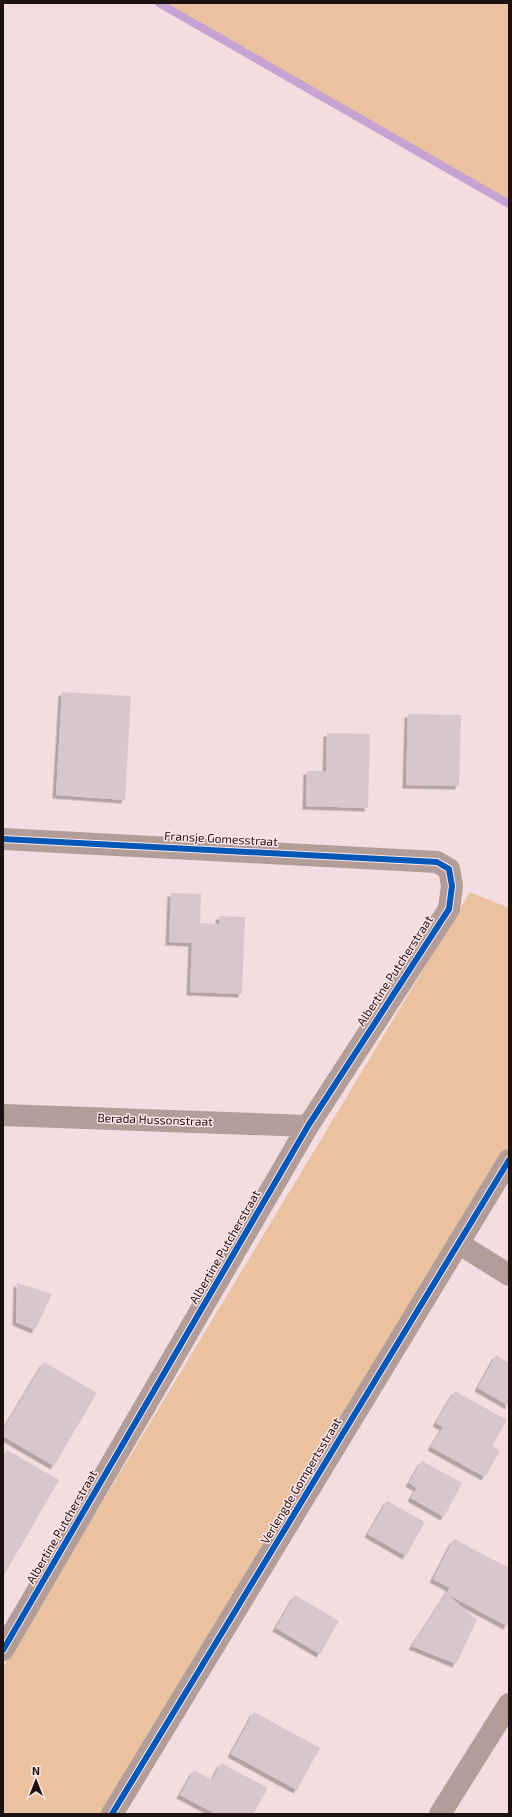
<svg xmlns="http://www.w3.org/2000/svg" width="512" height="1817" font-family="'Exo 2',sans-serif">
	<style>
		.green { fill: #ebc29f }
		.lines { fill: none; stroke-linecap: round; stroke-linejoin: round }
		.stream { stroke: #c6a3d3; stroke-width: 8 }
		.building { fill: #d7c7cc; filter: url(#shadow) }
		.minor { stroke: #b29d99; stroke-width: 22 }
		.cycleway-casing { stroke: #fee7e9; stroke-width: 8 }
		.cycleway { stroke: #0057b8; stroke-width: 6 }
		.labels { text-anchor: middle; stroke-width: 3; stroke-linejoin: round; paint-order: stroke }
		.street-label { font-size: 12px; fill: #1c1011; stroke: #fee7e9 }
	</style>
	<defs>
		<filter id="shadow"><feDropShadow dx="-3.5" dy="3.5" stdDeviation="0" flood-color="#0004"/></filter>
	</defs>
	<rect width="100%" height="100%" fill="#f3dde0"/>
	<path class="green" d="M159 3H509V204Z
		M470 892 509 908V1173L114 1814H3V1667Z"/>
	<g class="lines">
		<path class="stream" d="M159 3 509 204"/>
	</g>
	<path class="building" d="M62 692 131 696 125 800 56 795Z
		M408 714 461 715 459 786 406 785Z
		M327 733 370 734 368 808 306 806 307 771H326Z
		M171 893 201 894 200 923 219 924V916L245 917 242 994 190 992 192 943 169 942Z
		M17 1283 52 1294 35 1330 16 1322Z
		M496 1355 509 1363V1406L478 1388Z
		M44 1362 97 1393 54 1466 3 1436V1430Z
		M455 1391 507 1420 492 1446 500 1451 485 1477 431 1447 443 1427 436 1423Z
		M7 1450 59 1480 3 1577V1457Z
		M422 1461 462 1483 444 1517 411 1498 417 1488 409 1483Z
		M387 1501 425 1522 406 1556 368 1534Z
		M454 1539 509 1568V1622L507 1626 447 1594 477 1620 456 1664 412 1646 450 1588 433 1579Z
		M295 1595 339 1621 320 1654 276 1628Z
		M254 1712 320 1748 297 1790 231 1754Z
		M221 1763 268 1788 253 1814H216L180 1795 194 1770 212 1780Z"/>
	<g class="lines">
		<path class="minor" d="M3 839 437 862 449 869 452 886 449 909 308 1126 3 1650
			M3 1115 308 1126
			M458 1243 509 1275
			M112 1814 509 1160
			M440 1814 509 1704"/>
		<g class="cycleway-casing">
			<path id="cycleway" d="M3 839 437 862 449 869 452 886 449 909 308 1126 3 1650
				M112 1814 509 1160"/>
		</g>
		<use href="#cycleway" class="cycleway"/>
	</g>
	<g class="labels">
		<g class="street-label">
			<text transform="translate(221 839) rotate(3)" y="4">Fransje Gomesstraat</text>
			<text transform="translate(395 971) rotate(-57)" y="4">Albertine Putcherstraat</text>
			<text transform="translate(155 1120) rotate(2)" y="4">Berada Hussonstraat</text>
			<text transform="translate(225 1247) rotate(-60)" y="4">Albertine Putcherstraat</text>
			<text transform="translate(301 1481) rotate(-59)" y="4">Verlengde Gompertsstraat</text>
			<text transform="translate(62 1527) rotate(-60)" y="4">Albertine Putcherstraat</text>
		</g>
	</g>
	<rect width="512" height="1817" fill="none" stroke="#1c1011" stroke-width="8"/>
	<g transform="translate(36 1781)" stroke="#fee7e9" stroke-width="3" paint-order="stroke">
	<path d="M0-3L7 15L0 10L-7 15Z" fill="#1c1011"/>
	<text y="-6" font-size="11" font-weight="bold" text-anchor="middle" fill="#1c1011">N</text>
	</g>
</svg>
